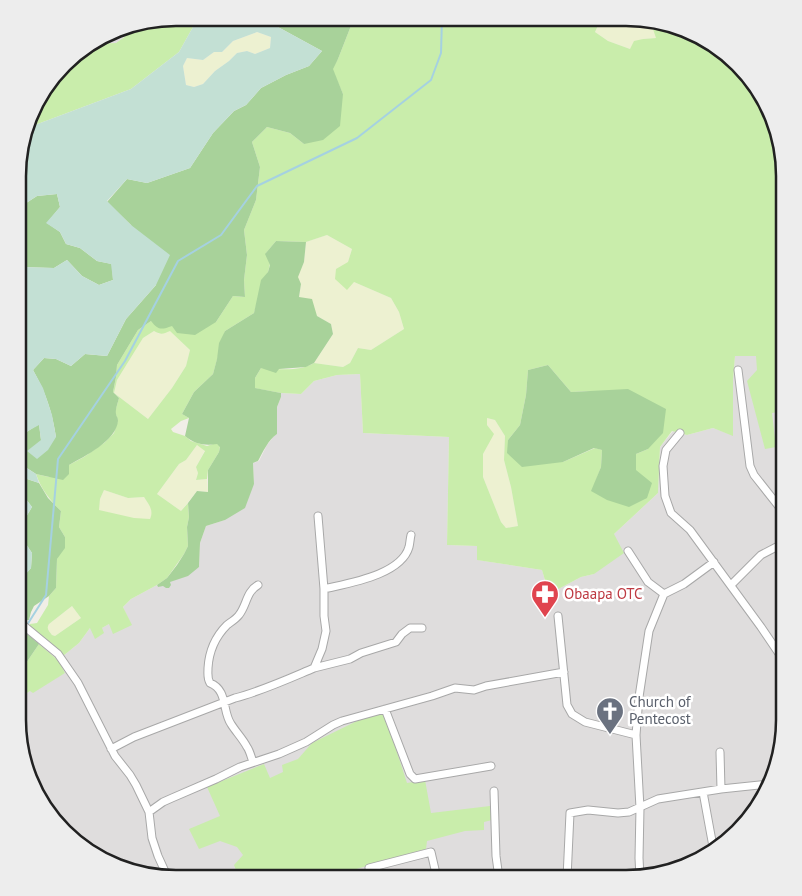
<svg xmlns="http://www.w3.org/2000/svg" width="802" height="896" font-family="'PT Sans',sans-serif">
	<style>
		.residential { fill: #dfdddd }
		.farmland { fill: #edf1d1 }
		.grass { fill: #c9edab; fill-rule: evenodd }
		.forest { fill: #a8d29a }
		.wetland { fill: #c3e0d4; fill-rule: evenodd }
		.lines { fill: none; stroke-linecap: round; stroke-linejoin: round }
		.stream { stroke: #a5d1e1; stroke-width: 2 }
		.street-casing { stroke: #a8a8a8; stroke-width: 9 }
		.street { stroke: #fff; stroke-width: 7 }
		.labels { text-anchor: middle; stroke-width: 5; stroke-linejoin: round; paint-order: stroke }
		.health-label { font-size: 15px; fill: #be3a42; stroke: #fff; text-anchor: start }
		.worship-label { font-size: 15px; fill: #5b616d; stroke: #fff; text-anchor: start }
		.rim { fill: none; stroke: #212121; stroke-width: 2.5 }
	</style>
	<rect width="100%" height="100%" fill="#f1eee7"/>
	<path class="residential" d="M144 23 116 43 94 44 125 26Z
		M784 354V730L763 799 714 852 636 878H165L97 857 44 808 18 730V699L30 691 65 673 59 661 63 656 79 643 90 628H102L109 624 131 625 123 607 131 599 157 585 158 587 199 567 200 543 206 526 225 520 254 484 253 463 259 461 267 445 274 436 277 434V407L281 397V393L301 394 314 381 337 375 360 374 363 433 449 437 447 545 477 546 478 560 542 570 549 594 581 577 594 574 614 534 658 493 660 447 673 431 687 435 713 428 732 435 733 380 735 356Z"/>
	<path class="farmland" d="M601 19H646L650 20 657 38 643 39 630 49 608 41 595 32Z
		M257 32 271 37 270 48 255 54 247 51 237 53 229 61 215 71 203 84 194 87 186 85 183 66 187 58 203 60 214 52H222L233 41Z
		M327 235 352 249 348 262 354 282 391 298 399 312 404 329 371 350 358 348 350 363 343 367 314 363 333 334 331 324 317 316 299 297 301 284 297 277 304 262 306 242Z
		M170 330 190 350 186 366 172 388 148 419 114 393 117 380 143 338 154 331 159 334Z
		M487 418 495 420 505 436 504 460 511 487 518 526 506 528 501 522 483 477V454L493 434 487 425Z
		M197 445 205 450 196 467 198 473 196 480 207 479 208 492 197 491 181 511 157 494 179 464 186 460Z
		M104 490 128 498 144 497 152 509V515L150 519H134L98 510 100 499Z
		M72 606 81 618 55 636 52 635 48 630 47 626 49 624Z"/>
	<path class="grass" d="M176 18H198L179 52 131 89 27 128 39 97 72 57 94 44 116 43 144 23Z
		M354 18 601 19 595 32 608 41 630 49 634 41 643 39 656 38 650 20 705 39 758 88 784 166V411L772 413 776 447 765 449 747 381 757 370 756 356H735L733 380V436L713 428 687 435 672 431 660 447 658 493 614 534 624 553 594 574 581 577 549 594 542 570 477 560V546L447 545 449 437 363 433 360 374 337 375 314 381 301 394 281 393 254 388 255 378 261 368C279 369 299 372 314 363L343 367 350 363 358 348 371 350 404 329 399 312 391 298 354 282 347 290 335 279 336 269 348 262 352 249 327 235 306 242 276 241 266 253 270 264 268 272 258 299 254 313 225 331 213 374 194 392 182 414 189 418 181 421 171 429 173 432 185 436 191 441 207 446 216 443 220 446 219 452 208 470 207 479 196 480 198 473 196 467 205 451 197 445 186 460 179 464 157 494 181 511 188 503 189 517 187 527 188 546 184 554 167 578 157 585 131 599 123 607 132 625 113 634 109 624 102 628 104 633 95 639 90 628 79 643 63 656 30 628V624L37 623 48 605 49 596 56 588 57 559 65 537 59 527 61 511C50 500 41 489 36 474L49 477 69 465 84 457 104 443 114 433 118 420 115 412 119 398 113 392 116 377 117 365 138 330 151 321 172 326 216 322 233 296 245 297 244 280 247 255 244 230 256 200 260 167 252 142 267 127 290 133 304 144 343 94 332 69 338 59ZM154 331C161 335 163 334 170 331L190 350 186 366 172 388 148 419 114 393 117 380 143 338ZM548 365 571 392 592 391 648 449 636 454 635 470 592 491 601 467 602 450 595 448 563 462 508 440 520 425 526 395 528 370ZM487 418 495 420 505 436 504 460 511 487 518 526 506 528 501 522 483 477V454L494 434 487 425ZM104 490 128 498 144 497C149 505 154 510 150 519L134 518 99 510 100 499ZM72 606 81 618 55 636 52 635C49 631 46 629 49 624Z
		M39 644 59 661 65 673 33 693 30 691 18 699V675Z
		M384 712 407 783 425 780 431 813 490 806 492 820 484 822V830L465 831 427 841 426 849 353 870 355 878H241L238 875 234 865 243 855 237 847 220 841 199 849 189 829 220 816 207 787 264 764 270 778 283 772 282 765 298 759 312 743 359 720Z"/>
	<path class="forest" d="M271 18H354L338 59 333 69 343 94 340 126 323 140 304 144 290 133 267 127 252 142 260 167 256 200 244 230 247 255 244 280 245 297 233 296 216 322 195 335 177 333 172 326C161 330 158 330 151 321L138 330 117 365 116 377 113 392 119 398C118 403 115 409 116 414 117 418 118 417 118 421 116 441 85 456 69 465V474L63 480 36 474 19 463V439L28 431 39 424 41 440 56 437C52 411 46 393 33 370L44 358 56 359 71 366 85 354 107 356 126 319 156 285 131 225 107 202 127 179 147 183 190 168 213 133 234 111 246 105 261 88 286 75 309 66 322 51 278 27Z
		M57 194 60 207 47 223 60 232 66 244 80 248 97 261 112 264 113 280 99 285 82 276 67 260 54 268 20 267V241L23 240V224L20 214V207L37 196Z
		M276 241 306 242 304 262 298 277 301 284 299 297 312 299 317 316 331 324 333 334 314 363 306 367 279 369 276 373 261 368 255 378V388L281 393V397L277 407V434C268 440 263 452 258 461L253 463 254 484 245 508 225 520 206 526 200 543 199 567 188 576 170 582 171 585 169 588H166L163 586 158 587 157 585 167 578 177 565 184 554 188 546 187 527 189 517 188 503 197 491 208 492V470L219 452 220 447 217 444C204 446 195 444 185 436L189 418 182 414 194 392 213 374 217 359 219 343 225 331 254 313 261 280 268 272 270 265 265 254Z
		M548 365 571 392 628 389 666 409 663 433 648 449 636 454V470L652 483 647 498 629 507 607 500 591 491 601 467 602 450 594 448 563 462 522 467 507 453 508 440 520 425 526 395 528 370Z
		M27 479 39 483 48 498 61 511 59 527 65 537V548L57 559 56 588 49 596 34 606 31 612 29 620H26L19 610 18 582 31 568 32 553 24 541 26 517 32 507 25 498 20 486Z
		M18 626 39 644 18 675Z"/>
	<path class="wetland" d="M198 18H271L278 27 322 51 309 66 286 75 261 88 246 105 234 111 213 133 190 168 147 183 127 179 107 201 131 225 170 255 156 285 126 319 107 356 85 354 71 366 56 359 44 358 33 370 43 388 52 415 56 437 48 450 37 459 27 451 41 440 39 425 28 431 19 439V419L21 417 26 397 19 394 20 267 54 268 67 260 82 276 99 285 113 280 111 264 97 261 80 248 66 244 60 232 46 223 60 207 57 194 37 196 20 207V145L27 128 131 89 179 52ZM257 32 271 37 270 48 255 54 247 51 237 53 229 61 215 71 203 84 194 87 186 85 183 66 187 58 203 60 214 52H222L233 41Z
		M19 463 36 474 39 483 27 479 20 486 25 498 32 507 26 517 24 541 32 553 31 568 19 582Z"/>
	<g class="lines">
		<path class="stream" d="M27 625 46 595 58 459 125 361 178 261 221 235 257 186 357 138 431 80 441 53 442 18
			M18 640 25 629"/>
		<g class="street-casing">
			<path id="street" d="M738 370 750 466 754 475 784 513
				M680 433 666 450 663 466 665 496 671 513 690 530 761 627 784 661
				M628 551 648 582 664 594
				M731 585 761 555 784 543
				M324 589C349 583 401 575 409 547 410 543 410 539 411 535
				M558 616 567 705 572 714 585 722 636 735
				M18 621 58 654 78 683 115 756 130 775 136 785 149 812 152 838 158 856 168 878
				M314 668 350 659 361 653 396 642 402 634 410 628H422
				M385 709 410 774 415 779 491 766
				M111 749 134 737 235 698C262 691 288 679 314 668L322 649 326 631 324 616V589L318 516
				M720 752 721 789
				M253 762C251 757 250 751 247 747 243 739 236 732 231 724 222 711 228 690 210 683 207 678 208 674 208 668 209 651 215 637 227 625 231 622 236 619 239 615 247 605 246 592 258 585
				M494 791 496 856 499 878
				M703 792 714 852
				M149 812 163 802 172 798 216 779 240 767 279 754 306 742 333 725 342 721 432 696 455 688 474 690 486 686 564 672
				M369 868 431 852 437 878
				M640 877 639 858 640 808 636 735 639 697 649 631 664 594 684 584 714 562
				M567 878 570 813 588 810 618 813 629 812 658 799 721 789 768 784"/>
		</g>
		<use href="#street" class="street"/>
	</g>
	<defs>
		<g id="pharmacy-pin" transform="scale(1.4375)"><path d="M0 17L-7.5 6A9.5 9.5 0 1 1 7.5 6Z" fill="#e0444e" stroke="#fff"/><path d="M-2-6h4v4h4v4h-4v4h-4v-4h-4v-4h4Z" fill="#fff"/></g>
		<g id="church-pin" transform="scale(1.4375)"><path d="M0 17L-7.5 6A9.5 9.5 0 1 1 7.5 6Z" fill="#6b7280" stroke="#fff"/><path d="M-1.2-6h2.4v3.5h3.3v2.4h-3.3V6h-2.4V-.1h-3.3v-2.4h3.3Z" fill="#fff"/></g>
	</defs>
	<g fill-rule="evenodd">
		<use href="#pharmacy-pin" x="545" y="594"/>
		<use href="#church-pin" x="610" y="711"/>
	</g>
	<g class="labels">
		<g class="health-label">
			<text x="564" y="599">Obaapa OTC</text>
		</g>
		<g class="worship-label">
			<text x="629" y="707">Church of<tspan x="629" dy="17">Pentecost</tspan></text>
		</g>
	</g>
	<path d="M0 0H802V896H0ZM176 26H626A150 150 0 0 1 776 176V720A150 150 0 0 1 626 870H176A150 150 0 0 1 26 720V176A150 150 0 0 1 176 26Z" fill="#ededed" fill-rule="evenodd"/>
	<path class="rim" d="M176 26H626A150 150 0 0 1 776 176V720A150 150 0 0 1 626 870H176A150 150 0 0 1 26 720V176A150 150 0 0 1 176 26Z"/>
</svg>
